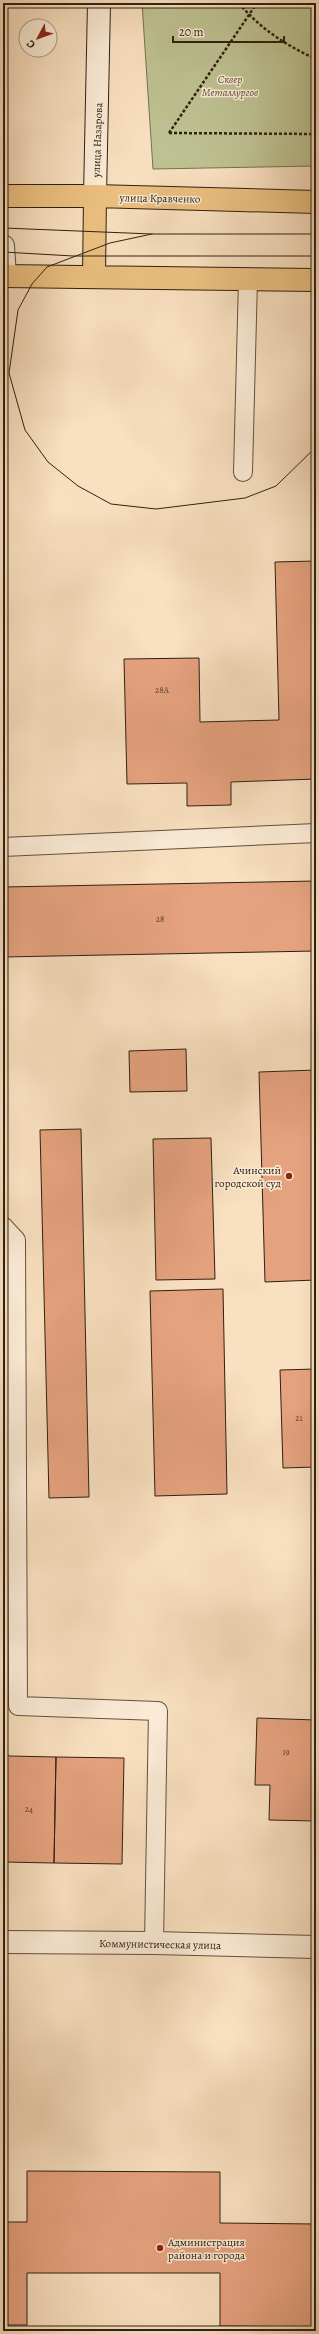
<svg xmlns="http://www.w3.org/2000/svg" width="319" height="2334" font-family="Alegreya,serif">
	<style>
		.green { fill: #bec292; stroke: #767151 }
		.building { fill: #e5a27f; stroke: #2f2010 }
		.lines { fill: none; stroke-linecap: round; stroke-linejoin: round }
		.service-casing { stroke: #62503c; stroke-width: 20 }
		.minor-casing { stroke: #62503c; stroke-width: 24 }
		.secondary-casing { stroke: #2f2010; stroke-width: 24 }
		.primary-casing { stroke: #2f2010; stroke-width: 24 }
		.path { stroke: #2f2010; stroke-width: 2.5; stroke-dasharray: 3 2; stroke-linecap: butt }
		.service { stroke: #fbebd6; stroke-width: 18 }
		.minor { stroke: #fbebd6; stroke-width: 22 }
		.secondary { stroke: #fbebd6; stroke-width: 22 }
		.primary { stroke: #ecc080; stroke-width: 22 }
		.tram { stroke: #2f2010; stroke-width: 1 }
		.poi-dot { fill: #8f2418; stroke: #fbebd6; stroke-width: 1.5 }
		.labels { text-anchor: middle; stroke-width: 3; stroke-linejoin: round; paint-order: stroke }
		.number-label { font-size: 9px; fill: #5c402c }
		.park-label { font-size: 11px; font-style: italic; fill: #5a5137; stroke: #fbebd6 }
		.street-label { font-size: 11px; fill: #2f2010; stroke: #fbebd6 }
		.poi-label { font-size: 11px; fill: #2f2010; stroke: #fbebd6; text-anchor: end }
	</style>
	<rect width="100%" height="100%" fill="#f9e0c0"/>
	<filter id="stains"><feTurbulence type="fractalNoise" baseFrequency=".005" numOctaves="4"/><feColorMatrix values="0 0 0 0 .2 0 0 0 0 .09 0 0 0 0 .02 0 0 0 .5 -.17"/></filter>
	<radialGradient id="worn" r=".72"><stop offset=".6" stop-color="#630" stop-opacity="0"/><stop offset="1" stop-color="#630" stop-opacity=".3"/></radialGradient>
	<path class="green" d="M142 3H316V166L153 169Z"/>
	<path class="building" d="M316 561V779L231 782V805L187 806V783L127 784 124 659 199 658 200 722 279 720 275 562Z
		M316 881V951L3 957V887Z
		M186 1049 187 1091 130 1092 129 1051Z
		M316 1070V1280L265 1282 259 1072Z
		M81 1129 89 1497 49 1498 40 1130Z
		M211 1138 215 1279 156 1280 153 1139Z
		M223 1289 227 1494 155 1496 150 1291Z
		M316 1369V1467L283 1468 280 1370Z
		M257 1718 316 1720V1821L269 1820 270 1785H255Z
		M3 1749 9 1756 56 1757 54 1863 3 1862Z
		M56 1757 124 1758 122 1864 54 1863Z
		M27 2171 220 2172V2223L316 2224V2327L220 2326V2273H27V2325H3V2222H27Z"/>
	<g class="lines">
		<g class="service-casing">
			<path id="service" d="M243 472 248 279
				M3 847 316 833
				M3 1226 16 1240 18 1706 158 1711 154 1943"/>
		</g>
		<g class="minor-casing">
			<path id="minor" d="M3 246 5 276
				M3 1942 154 1943 316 1947"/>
		</g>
		<g class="secondary-casing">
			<path id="secondary" d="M95 196 99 3"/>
		</g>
		<g class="primary-casing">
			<path id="primary" d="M3 196H95L316 202
				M3 276 316 280
				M94 277 95 196"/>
		</g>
		<path class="path" d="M239 3C259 28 287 46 316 59
			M169 133 257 3
			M169 133 316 134"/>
		<use href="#service" class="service"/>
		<use href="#minor" class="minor"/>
		<use href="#secondary" class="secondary"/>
		<use href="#primary" class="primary"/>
		<path class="tram" d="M3 228 152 234H316
			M152 234 110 243 47 267 32 284 18 310 9 373 25 430 48 462 78 486 111 504 156 509 245 498 276 486 316 447
			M3 252 73 256H316"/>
	</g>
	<g class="poi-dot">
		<circle cx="289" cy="1176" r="4"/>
		<circle cx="160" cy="2248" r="4"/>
	</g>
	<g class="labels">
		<g class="number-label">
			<text x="162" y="693">28А</text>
			<text x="160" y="922">28</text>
			<text x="299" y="1421">21</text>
			<text x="286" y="1755">19</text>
			<text x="29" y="1812">24</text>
		</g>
		<g class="park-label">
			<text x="230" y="83">Сквер<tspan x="230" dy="13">Металлургов</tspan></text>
		</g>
		<g class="street-label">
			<text transform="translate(97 140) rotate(-88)" y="4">улица Назарова</text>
			<text transform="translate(160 198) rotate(1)" y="4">улица Кравченко</text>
			<text transform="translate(160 1944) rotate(1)" y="4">Коммунистическая улица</text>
		</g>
		<g class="poi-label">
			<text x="281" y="1174">Ачинский<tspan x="281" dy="13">городской суд</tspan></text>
			<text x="168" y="2246" text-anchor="start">Администрация<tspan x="168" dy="13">района и города</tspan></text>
		</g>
	</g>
	<rect width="319" height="2334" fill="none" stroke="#f9e0c0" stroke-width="16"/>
	<rect x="4" y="4" width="311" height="2326" fill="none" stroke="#2f2010" stroke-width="2"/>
	<rect x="8" y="8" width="303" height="2318" fill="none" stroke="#2f2010"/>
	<g transform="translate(38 38) rotate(229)"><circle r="19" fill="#fbebd6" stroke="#a99a87"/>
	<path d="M0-3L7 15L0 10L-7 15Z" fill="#8f2418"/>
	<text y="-6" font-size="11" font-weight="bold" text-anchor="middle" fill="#2f2010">С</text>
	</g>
	<path d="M173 36v6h111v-6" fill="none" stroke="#2f2010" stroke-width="2"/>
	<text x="179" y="36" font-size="12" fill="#2f2010" stroke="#fbebd6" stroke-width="3" paint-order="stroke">20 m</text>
	<rect width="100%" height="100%" filter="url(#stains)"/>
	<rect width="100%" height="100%" fill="url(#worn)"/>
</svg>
